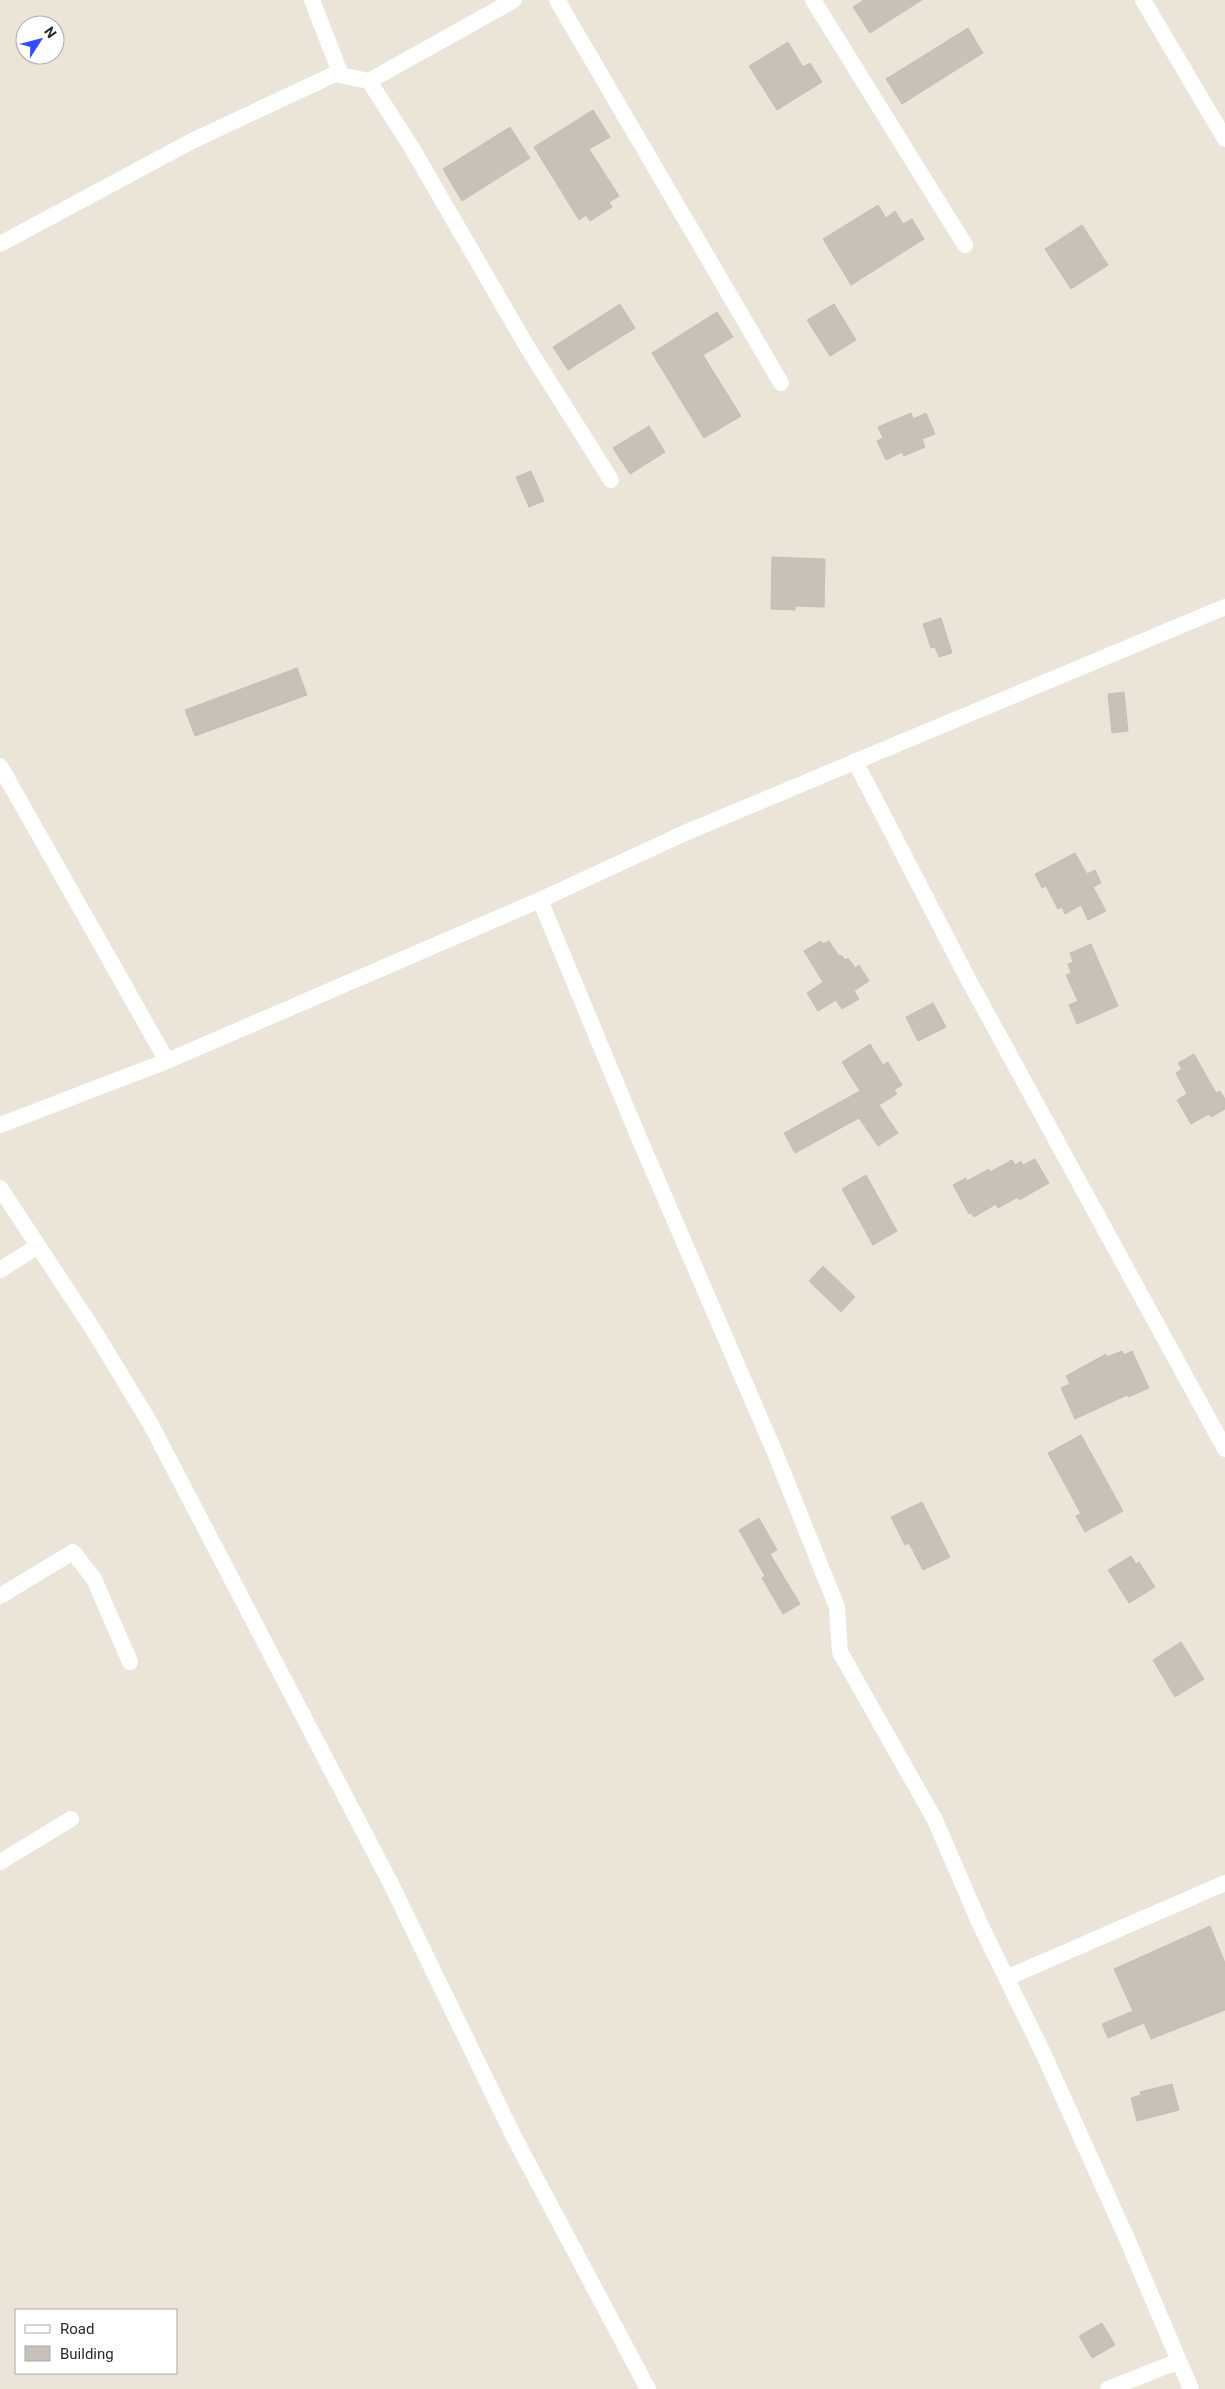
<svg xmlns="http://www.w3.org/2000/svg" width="1225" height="2389" font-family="Roboto,sans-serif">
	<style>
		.building { fill: #c6c1b9; stroke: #c6c0b3 }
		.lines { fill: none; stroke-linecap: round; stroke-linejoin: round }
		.minor { stroke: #fff; stroke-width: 16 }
	</style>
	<rect width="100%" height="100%" fill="#ebe4d9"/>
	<path class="building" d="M864 0H922L870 33 853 7Z
		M968 28 983 53 902 104 886 79Z
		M788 42 803 67 810 63 822 82 777 110 749 66Z
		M593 110 610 137 589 149 619 196 609 202 612 207 590 221 586 215 579 220 534 147Z
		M510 127 530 158 462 201 443 169Z
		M878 205 886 218 895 211 903 224 912 219 924 239 851 285 823 239Z
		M1082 225 1108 265 1071 289 1045 249Z
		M620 304 635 328 568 370 553 347Z
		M834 304 856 340 830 356 807 320Z
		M717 312 733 337 703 355 741 416 704 438 652 353Z
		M911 413 913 419 926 413 935 434 922 439 925 447 904 456 902 452 886 460 877 441 883 438 878 427Z
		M649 426 665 452 630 474 613 448Z
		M531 471 544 501 529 507 516 477Z
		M772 557 825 559 824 607 795 606V610L771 609Z
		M941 618 952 653 939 657 935 647 931 648 923 624Z
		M297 668 307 695 195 736 185 710Z
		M1124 692 1128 731 1112 733 1108 694Z
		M1075 853 1087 874 1095 870 1101 883 1093 887 1106 911 1088 920 1081 905 1065 914 1062 907 1058 909 1046 886 1042 888 1035 874Z
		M821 941 823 944 829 941 839 956 841 955 845 960 848 958 855 968 859 965 869 981 854 991 859 999 842 1009 836 1000 818 1011 807 993 823 982 804 951Z
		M1091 944 1118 1006 1077 1024 1069 1005 1078 1001 1066 975 1071 973 1068 964 1073 962 1070 953Z
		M933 1003 946 1027 918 1041 906 1017Z
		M870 1044 883 1065 888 1062 902 1085 894 1090 897 1094 879 1105 898 1133 878 1146 859 1118 795 1153 784 1133 860 1091 842 1062Z
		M1194 1054 1216 1093 1220 1091 1225 1099V1109L1211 1117 1209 1114 1191 1124 1177 1100 1187 1094 1176 1073 1182 1069 1178 1063Z
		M1035 1159 1049 1183 1019 1200 1018 1197 998 1208 996 1204 974 1217 971 1213 969 1214 953 1185 966 1178 967 1181 989 1169 990 1172 1012 1160 1015 1165 1021 1161 1023 1165Z
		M866 1175 897 1231 873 1245 842 1189Z
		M823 1266 855 1297 841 1312 809 1281Z
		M1122 1351 1124 1355 1132 1351 1149 1388 1128 1397 1127 1395 1075 1419 1061 1388 1070 1384 1066 1376 1106 1354 1107 1357Z
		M1081 1435 1123 1511 1085 1532 1076 1516 1081 1514 1048 1453Z
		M922 1502 950 1557 923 1570 909 1543 905 1545 891 1517Z
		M759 1518 777 1550 770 1554 800 1604 783 1614 762 1578 765 1576 739 1530Z
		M1131 1556 1136 1564 1139 1562 1155 1587 1129 1603 1108 1570Z
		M1181 1642 1204 1679 1175 1697 1153 1660Z
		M1210 1926 1225 1963V2010L1151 2039 1144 2023 1108 2038 1102 2024 1133 2011 1114 1969Z
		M1172 2084 1179 2110 1137 2121 1131 2098 1141 2095 1140 2092Z
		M1102 2323 1115 2345 1092 2358 1079 2336Z"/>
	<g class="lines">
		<path class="minor" d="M312 0 341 75
			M557 0 781 383
			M813 0 965 245
			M1143 0 1225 139
			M369 81 412 148 526 345 611 480
			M0 244 192 141 335 74 369 81 514 0
			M855 761 968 979 1225 1449
			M0 766 167 1061 0 1125
			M167 1061 540 900
			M0 1188 96 1334 150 1423 391 1884 514 2137 648 2389
			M0 1270 38 1246
			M0 1596 73 1552 94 1579 130 1662
			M0 1862 71 1819
			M1006 1978 1225 1883
			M1108 2389 1179 2361
			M1191 2389 1127 2239 1044 2055 980 1924 935 1820 840 1652 837 1607 776 1455 636 1131 540 900 687 832 1225 607"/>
	</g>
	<rect x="15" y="2309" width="162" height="65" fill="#ffffff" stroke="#a9a9a9"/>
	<rect x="25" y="2325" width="25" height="8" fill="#ffffff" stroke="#a9a9a9"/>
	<text x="60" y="2334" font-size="15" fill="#282828">Road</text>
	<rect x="25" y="2346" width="25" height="15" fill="#c6c1b9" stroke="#a9a9a9"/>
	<text x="60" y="2359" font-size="15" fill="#282828">Building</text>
	<g transform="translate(40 40) rotate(54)"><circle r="24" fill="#ffffff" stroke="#a9a9a9"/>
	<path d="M0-4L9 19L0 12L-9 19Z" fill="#334dfe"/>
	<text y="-8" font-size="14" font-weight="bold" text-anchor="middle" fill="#282828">N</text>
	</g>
</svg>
